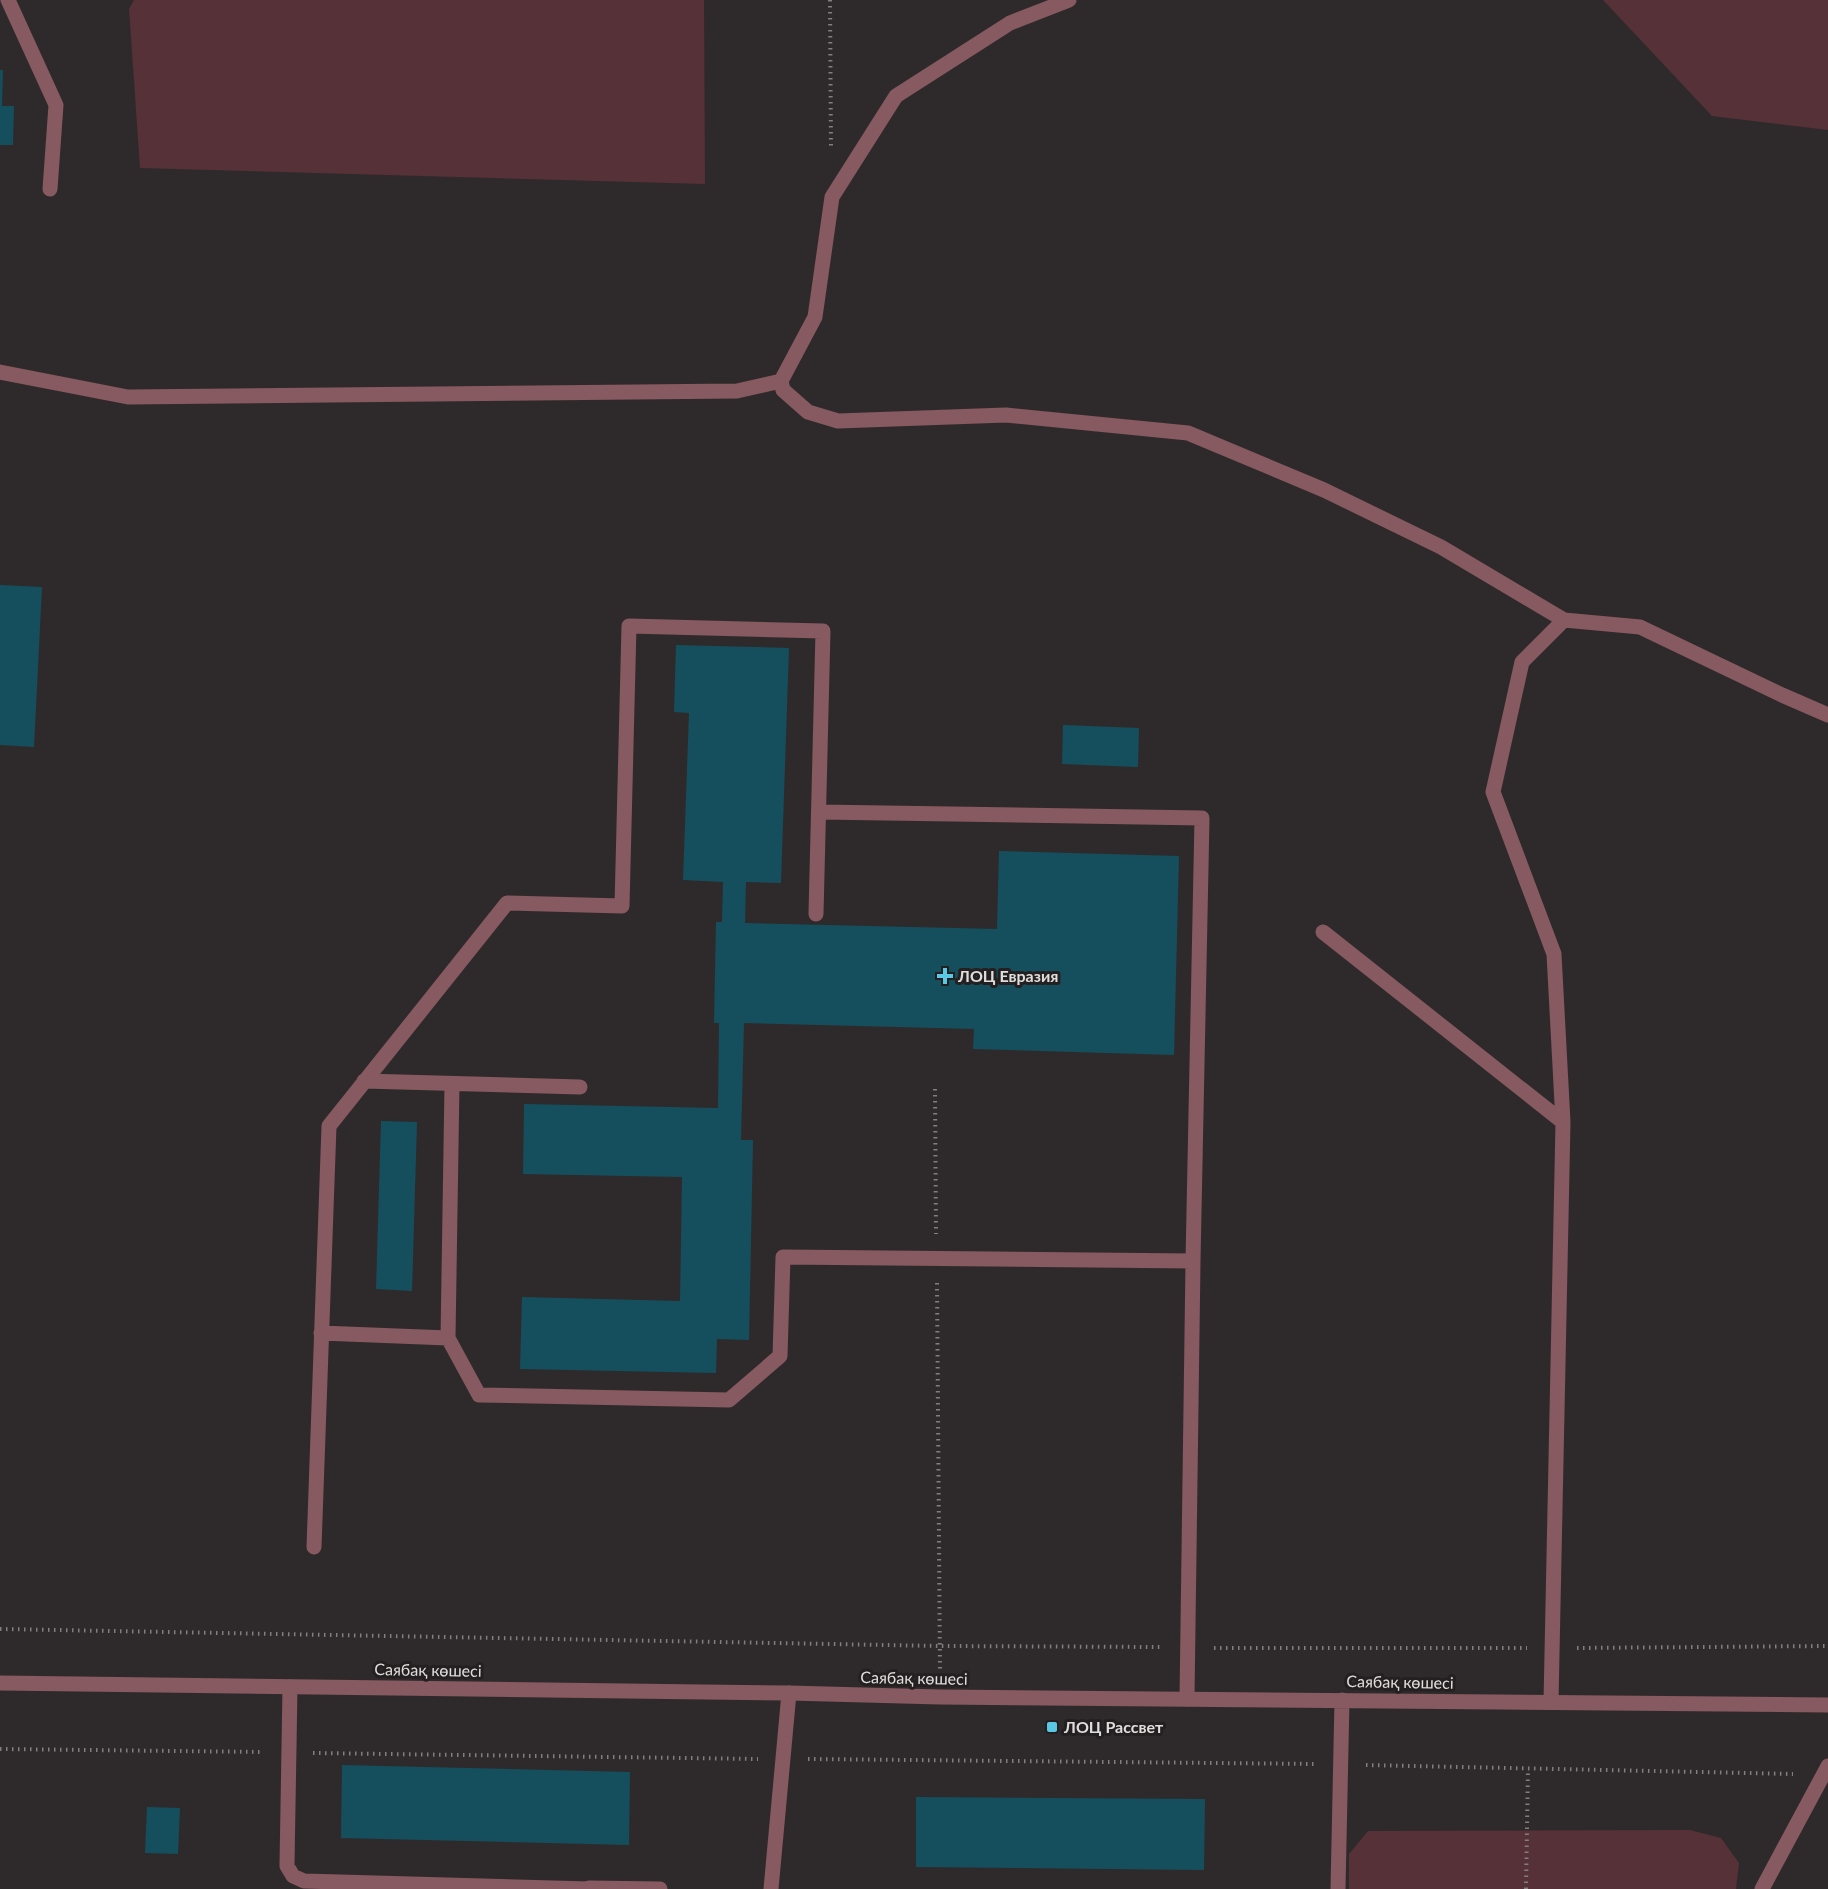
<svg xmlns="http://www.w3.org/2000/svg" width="1828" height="1889" font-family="Lato,sans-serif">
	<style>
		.green { fill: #563137 }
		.building { fill: #154f5d }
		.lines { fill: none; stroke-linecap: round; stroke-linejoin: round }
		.path { stroke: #827f7f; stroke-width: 4; stroke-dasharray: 1.5 4.5; stroke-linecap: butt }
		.service { stroke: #875960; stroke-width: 15 }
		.tertiary { stroke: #875960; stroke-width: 15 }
		.poi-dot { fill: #5ac8e5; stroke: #242021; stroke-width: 2 }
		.labels { text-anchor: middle; stroke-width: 6; stroke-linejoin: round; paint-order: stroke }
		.poi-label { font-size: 16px; font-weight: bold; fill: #e0dddd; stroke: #242021; text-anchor: start }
		.street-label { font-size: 16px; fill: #e0dddd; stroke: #242021 }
	</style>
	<rect width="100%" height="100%" fill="#2e2a2b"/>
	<path class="green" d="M134 0H704L705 184 140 168 129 9Z
		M1603 0H1828V130L1712 116Z
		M1690 1830 1721 1838 1739 1863 1736 1889H1349V1854L1368 1831Z"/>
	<path class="building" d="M0 70H3L2 106H14L13 145H0Z
		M0 585 42 587 34 747 0 745Z
		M676 645 789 648 781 883 746 882 745 923 997 929 999 851 1179 856 1174 1055 973 1049 974 1029 744 1023 741 1140H753L749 1340 717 1339 716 1373 520 1369 522 1297 680 1301 682 1177 523 1174 524 1104 718 1108 719 1023H714L716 922H722L723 882 683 880 689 713 674 712Z
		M1063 725 1139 728 1138 767 1062 764Z
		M381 1121 417 1122 412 1291 376 1289Z
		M342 1765 630 1772 629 1845 341 1838Z
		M916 1797 1205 1799 1204 1870 916 1867Z
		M147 1807 180 1808 178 1854 145 1853Z"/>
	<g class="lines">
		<path class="path" d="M830 0 831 148
			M935 1089 936 1234
			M937 1283 940 1672
			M0 1629 940 1646 1161 1647
			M1214 1648H1527
			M1577 1648 1828 1646
			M0 1749 263 1752
			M313 1753 758 1759
			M808 1759 1316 1764
			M1366 1765 1793 1774
			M1526 1889 1528 1769"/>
		<path class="service" d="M8 0 56 105 50 189
			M0 372 128 397 737 391 781 381 815 317 832 197 896 96 1010 23 1069 0
			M781 381 783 390 808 412 838 421 1006 415 1188 433 1324 490 1441 547 1564 620
			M819 812 1202 818 1193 1261 1187 1699
			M1323 932 1563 1122 1551 1702
			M364 1081 580 1087
			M1563 1122 1554 954 1493 792 1522 662 1564 620 1640 627 1782 695 1828 715
			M321 1333 448 1338 479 1395 729 1400 780 1356 783 1257 1193 1261
			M448 1338 452 1084
			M314 1547 329 1126 507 903 622 906 629 626 823 631 816 914
			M290 1687 287 1866 293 1876 304 1881 589 1889
			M589 1888 660 1889
			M771 1889 789 1693"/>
		<path class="tertiary" d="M0 1683 789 1693 940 1697 1828 1705
			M1338 1889 1342 1700
			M1762 1889 1828 1766"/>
	</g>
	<g class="poi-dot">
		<path d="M942 967h6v6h6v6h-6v6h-6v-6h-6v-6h6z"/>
		<rect x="1046" y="1721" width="12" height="12" rx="3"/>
	</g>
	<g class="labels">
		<g class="poi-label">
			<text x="958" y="982">ЛОЦ Евразия</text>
			<text x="1064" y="1733">ЛОЦ Рассвет</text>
		</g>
		<g class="street-label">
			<text transform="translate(428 1670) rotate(1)" y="6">Саябақ көшесі</text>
			<text transform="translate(914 1678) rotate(1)" y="6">Саябақ көшесі</text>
			<text transform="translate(1400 1682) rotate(1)" y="6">Саябақ көшесі</text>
		</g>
	</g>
</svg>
